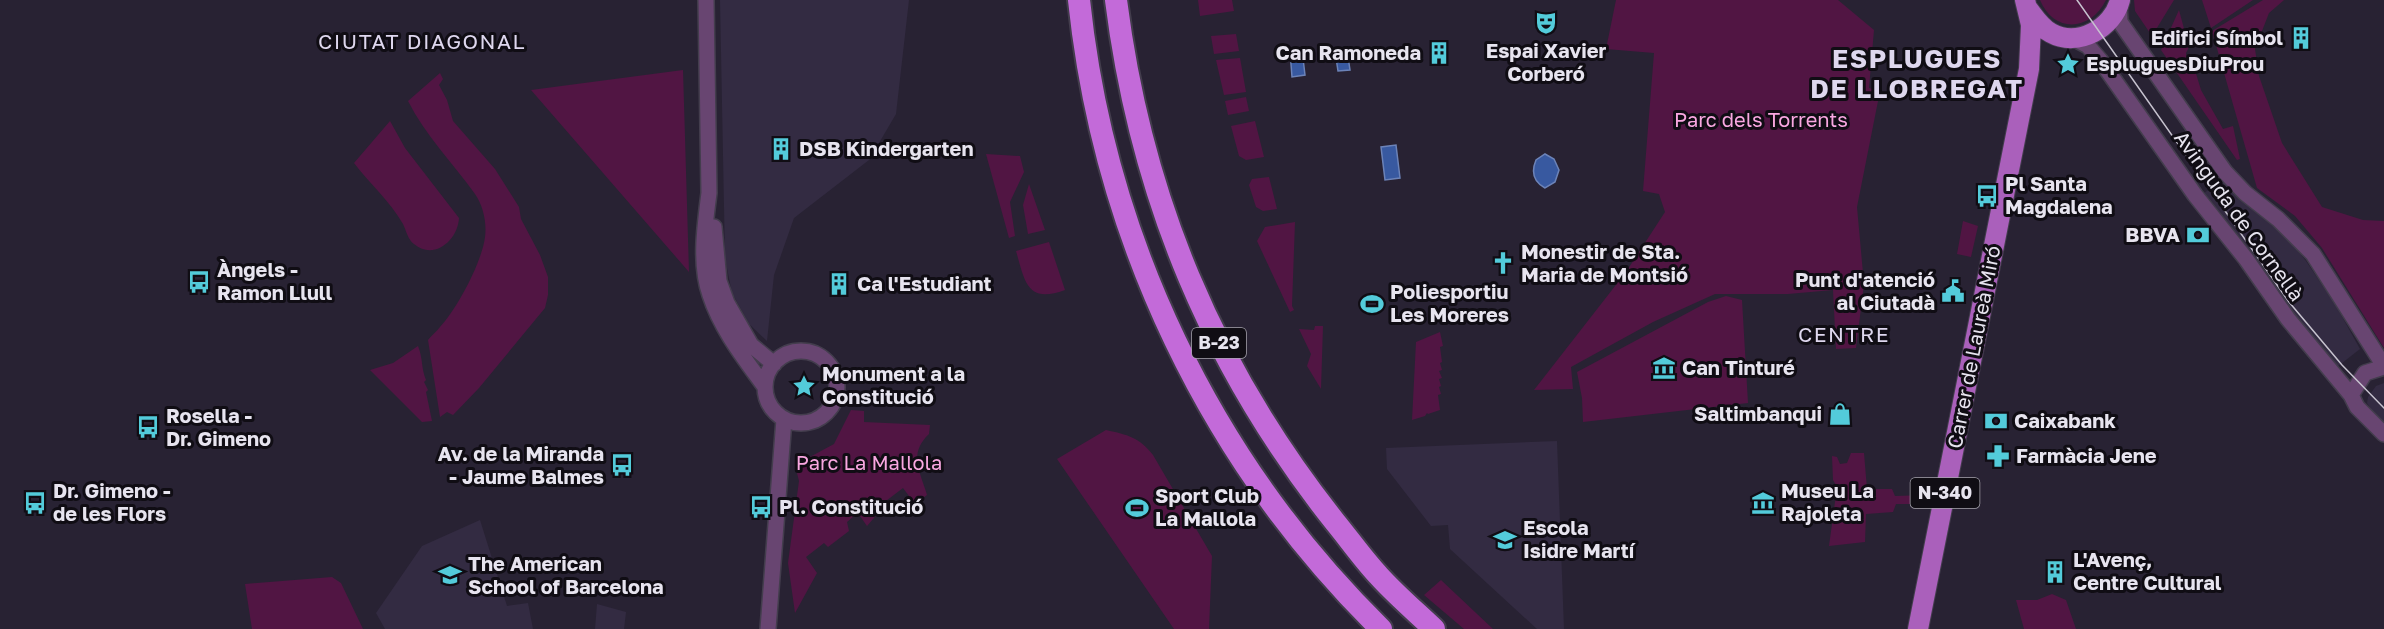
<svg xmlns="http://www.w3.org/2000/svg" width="2384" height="629" font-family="'Golos Text',sans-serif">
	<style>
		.built { fill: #332b42 }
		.green { fill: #511543 }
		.water { fill: #3859a0; stroke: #6c83b8; stroke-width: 1.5 }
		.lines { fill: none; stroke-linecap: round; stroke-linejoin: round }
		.tertiary-casing { stroke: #433d4d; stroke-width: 18 }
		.primary-casing { stroke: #433d4d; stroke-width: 22 }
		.motorway-casing { stroke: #433d4d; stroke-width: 26 }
		.tertiary { stroke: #684571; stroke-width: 15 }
		.primary { stroke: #aa60bb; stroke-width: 20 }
		.motorway { stroke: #c36ad9; stroke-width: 22 }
		.tram { stroke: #c7c3cf; stroke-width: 1.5 }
		.labels { text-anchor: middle; stroke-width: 6; stroke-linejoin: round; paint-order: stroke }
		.shield { fill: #100d14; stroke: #a6a4ad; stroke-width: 1.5 }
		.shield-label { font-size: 18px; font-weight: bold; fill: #e7e4ef }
		.poi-label { font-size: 20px; font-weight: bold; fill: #e7e4ef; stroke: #100d14; text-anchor: start }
		.park-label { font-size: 20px; fill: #f9a7e1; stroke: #100d14 }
		.street-label { font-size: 20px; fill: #e7e4ef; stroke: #100d14 }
		.neighbourhood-label { font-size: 21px; letter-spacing: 1.5px; fill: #ded7ee; stroke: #100d14 }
		.district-label { font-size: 26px; font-weight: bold; letter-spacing: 1.5px; fill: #ded7ee; stroke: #100d14 }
	</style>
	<rect width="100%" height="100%" fill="#282233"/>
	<path class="built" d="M720 0H909L896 114 869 160 794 218 774 275 767 341 749 324 732 293 725 258Z
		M2222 181 2290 241 2306 261 2335 304 2360 349 2337 367 2310 336 2204 193Z
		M2384 383V422L2372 411 2367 403 2368 397 2376 386Z
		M1557 441 1564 629H1537L1450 549 1448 525 1431 526 1387 469 1386 448Z
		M480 520 507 606 528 603 533 629H385L376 613 422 546Z
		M597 604 626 612 624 629H595Z"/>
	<path class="green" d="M1198 0H1232L1234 11 1200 16Z
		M1616 0H1838L1874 30 1869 88 1880 91 1857 207 1864 284 1856 348 1836 349 1833 290 1788 294H1715L1653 322 1571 367 1573 389 1534 390 1626 272 1665 212 1659 194 1643 191 1654 53 1606 49Z
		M2040 0H2106C2091 31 2054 34 2040 0Z
		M2134 0H2174L2152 36 2135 11Z
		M2202 0H2253L2211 28Z
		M2263 0H2284L2269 13 2255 49 2259 76 2282 143 2322 207 2363 220 2384 221V348L2322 248 2295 216 2257 188 2212 31Z
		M2179 10 2189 47 2186 53 2187 59 2194 67 2201 90 2223 129 2233 126 2240 159 2237 160 2161 50Z
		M1236 34 1239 51 1214 54 1211 36Z
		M1240 58 1246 92 1224 95 1216 60Z
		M683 70 689 272 531 90Z
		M440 73 443 79 439 85 447 100 453 121 495 169 519 207 521 219 540 255 548 277V295L545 308 479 388 453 415 447 412 440 417 428 340C432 335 436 332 440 327 457 309 482 262 485 237 487 223 483 205 475 194 453 163 425 135 408 101Z
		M1246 97 1249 111 1228 115 1225 101Z
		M390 121 405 148 459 218C458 240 434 261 414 244 408 240 406 230 403 224 390 201 370 184 354 163Z
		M1255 121 1264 157 1246 160 1239 156 1231 126Z
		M986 154 1020 156 1024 172 1010 202 1015 236 1009 238Z
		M1269 177 1277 209 1263 211 1256 207 1249 185 1252 179Z
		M1029 184 1045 230 1028 234 1023 205Z
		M1963 221 1978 226 1971 257 1957 254Z
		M1295 222 1292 306 1294 310 1290 312 1257 241 1265 227Z
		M1049 242 1065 290C1027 304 1025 282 1016 251Z
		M1726 296 1742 300 1748 403 1583 422 1582 398 1577 372 1708 302Z
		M1315 326H1323L1321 389 1307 366 1311 354 1299 329 1314 330Z
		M1440 332 1443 346 1440 347 1442 362 1440 363 1442 370 1439 371 1442 378 1439 379 1441 386 1439 387 1441 394 1438 395 1440 410 1428 414 1427 413 1425 416 1412 420 1416 342Z
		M418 346C423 358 421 368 426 380L424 382 428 390 426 392 432 421 422 422 370 370 393 363Z
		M851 410 864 411V422L930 425 929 434C908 454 920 471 927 495L915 504 903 488 882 504 880 511 867 526 860 516H854L847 522 849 531 828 547 824 543 806 557 817 573 795 613 788 563 799 481 795 465 834 444Z
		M1106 430C1128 435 1139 437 1153 455L1212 556 1209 629H1174L1057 459Z
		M1851 453H1864L1867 489H1892L1895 496 1928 495 1926 504H1896L1893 512 1866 514 1865 542 1829 546 1837 487 1833 480 1832 456 1837 457 1840 464 1847 463Z
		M332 577 341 583 363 629H252L245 584Z
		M1441 580 1493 629H1464L1424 595Z
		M2052 594 2066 600 2076 629H2024L2016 600H2037Z"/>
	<path class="water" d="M1302 50 1305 75 1292 77 1290 51Z
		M1347 50 1350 70 1338 71 1335 51Z
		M1396 145 1400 178 1385 180 1381 147Z
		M1545 154 1554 159 1559 170 1555 182 1545 188C1534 182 1531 172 1536 160Z"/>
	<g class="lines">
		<g class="tertiary-casing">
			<path id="tertiary" d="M706 0 709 193C705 225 699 264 710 295 721 329 744 358 765 387
				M2119 4 2120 22 2225 172 2245 193 2278 219 2313 254 2384 366
				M2073 38 2088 46 2100 60 2195 195 2246 259 2288 319 2351 395 2357 407 2384 434
				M714 227 719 281 727 303 751 345 774 364
				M765 387a36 36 0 1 1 72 0a36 36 0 1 1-72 0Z
				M2351 395 2365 373 2384 367
				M768 629 784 419"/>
		</g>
		<g class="primary-casing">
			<path id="primary" d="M2028 9C2035 18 2041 28 2051 33 2078 48 2113 28 2120 0
				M1918 629 2029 69 2031 25 2025 0"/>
		</g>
		<g class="motorway-casing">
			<path id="motorway" d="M1079 0C1104 238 1210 461 1381 629
				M1116 0C1141 197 1212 367 1335 522 1349 539 1363 559 1378 575 1395 594 1415 611 1434 629"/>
		</g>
		<use href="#tertiary" class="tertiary"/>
		<use href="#primary" class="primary"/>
		<use href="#motorway" class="motorway"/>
		<path class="tram" d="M2077 0 2289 302 2342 365 2384 408"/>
	</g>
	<defs>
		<g id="theatre-bare" transform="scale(1.8)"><path d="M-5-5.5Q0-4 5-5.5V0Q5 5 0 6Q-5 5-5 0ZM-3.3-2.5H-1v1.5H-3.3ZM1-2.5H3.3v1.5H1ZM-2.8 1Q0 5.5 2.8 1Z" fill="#53cbda" stroke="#100d14" stroke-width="2.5" paint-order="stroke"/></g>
		<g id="building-bare" transform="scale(1.8)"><path d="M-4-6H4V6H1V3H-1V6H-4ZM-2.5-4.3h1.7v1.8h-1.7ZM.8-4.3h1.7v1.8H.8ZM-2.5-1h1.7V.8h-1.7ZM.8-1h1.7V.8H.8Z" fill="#53cbda" stroke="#100d14" stroke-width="2.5" paint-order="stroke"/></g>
		<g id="sight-bare" transform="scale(1.8)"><path d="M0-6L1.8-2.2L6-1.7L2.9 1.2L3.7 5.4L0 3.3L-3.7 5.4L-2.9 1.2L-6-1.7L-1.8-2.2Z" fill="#53cbda" stroke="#100d14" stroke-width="2.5" paint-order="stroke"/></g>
		<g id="bus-bare" transform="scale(1.8)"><path d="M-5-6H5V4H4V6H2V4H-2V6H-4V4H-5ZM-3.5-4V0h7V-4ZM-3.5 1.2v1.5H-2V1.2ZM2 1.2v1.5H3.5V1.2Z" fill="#53cbda" stroke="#100d14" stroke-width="2.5" paint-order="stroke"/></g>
		<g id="bank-bare" transform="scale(1.8)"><path d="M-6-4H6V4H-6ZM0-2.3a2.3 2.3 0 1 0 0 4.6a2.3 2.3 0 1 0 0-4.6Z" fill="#53cbda" stroke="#100d14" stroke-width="2.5" paint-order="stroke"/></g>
		<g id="church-bare" transform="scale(1.8)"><path d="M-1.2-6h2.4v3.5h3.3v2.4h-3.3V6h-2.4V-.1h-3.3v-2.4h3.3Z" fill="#53cbda" stroke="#100d14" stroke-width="2.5" paint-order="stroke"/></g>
		<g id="civic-bare" transform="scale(1.8)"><path d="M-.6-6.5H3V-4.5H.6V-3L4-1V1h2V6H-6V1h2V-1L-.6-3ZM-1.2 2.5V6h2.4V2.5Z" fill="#53cbda" stroke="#100d14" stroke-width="2.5" paint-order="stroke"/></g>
		<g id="stadium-bare" transform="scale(1.8)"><path d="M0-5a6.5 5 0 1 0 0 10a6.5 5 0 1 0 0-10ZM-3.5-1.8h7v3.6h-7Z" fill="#53cbda" stroke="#100d14" stroke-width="2.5" paint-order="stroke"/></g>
		<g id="museum-bare" transform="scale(1.8)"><path d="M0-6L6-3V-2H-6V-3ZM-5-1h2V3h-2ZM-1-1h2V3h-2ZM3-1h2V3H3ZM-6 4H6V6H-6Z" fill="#53cbda" stroke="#100d14" stroke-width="2.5" paint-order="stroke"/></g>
		<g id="shop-bare" transform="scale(1.8)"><path d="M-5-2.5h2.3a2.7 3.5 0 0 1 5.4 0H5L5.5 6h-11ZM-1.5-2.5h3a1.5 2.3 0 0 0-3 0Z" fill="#53cbda" stroke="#100d14" stroke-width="2.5" paint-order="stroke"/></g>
		<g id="pharmacy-bare" transform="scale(1.8)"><path d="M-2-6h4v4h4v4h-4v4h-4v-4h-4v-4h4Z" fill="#53cbda" stroke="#100d14" stroke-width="2.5" paint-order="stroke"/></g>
		<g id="school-bare" transform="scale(1.8)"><path d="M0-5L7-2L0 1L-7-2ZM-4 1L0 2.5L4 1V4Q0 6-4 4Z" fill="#53cbda" stroke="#100d14" stroke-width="2.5" paint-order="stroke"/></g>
	</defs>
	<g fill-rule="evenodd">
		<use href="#theatre-bare" x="1546" y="23"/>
		<use href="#building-bare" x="2301" y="38"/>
		<use href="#building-bare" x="1439" y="53"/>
		<use href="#sight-bare" x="2068" y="64"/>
		<use href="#building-bare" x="781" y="149"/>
		<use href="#bus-bare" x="1987" y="196"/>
		<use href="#bank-bare" x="2198" y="235"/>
		<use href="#church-bare" x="1503" y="263"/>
		<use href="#bus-bare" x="199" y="282"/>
		<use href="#building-bare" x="839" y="284"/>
		<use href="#civic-bare" x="1953" y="291"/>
		<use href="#stadium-bare" x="1372" y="304"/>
		<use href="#museum-bare" x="1664" y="368"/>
		<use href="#sight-bare" x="804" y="386"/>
		<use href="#shop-bare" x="1840" y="414"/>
		<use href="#bank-bare" x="1996" y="421"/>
		<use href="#bus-bare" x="148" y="427"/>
		<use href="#pharmacy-bare" x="1998" y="456"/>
		<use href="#bus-bare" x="622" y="465"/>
		<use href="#bus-bare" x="35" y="503"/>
		<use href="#museum-bare" x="1763" y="503"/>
		<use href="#bus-bare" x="761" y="507"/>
		<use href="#stadium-bare" x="1137" y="508"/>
		<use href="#school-bare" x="1505" y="540"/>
		<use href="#building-bare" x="2055" y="572"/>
		<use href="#school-bare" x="450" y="575"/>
	</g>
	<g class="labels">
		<g class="shield">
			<rect x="1192" y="328" width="54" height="30" rx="4.5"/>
			<rect x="1910.5" y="478" width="69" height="30" rx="4.5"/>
		</g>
		<g class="shield-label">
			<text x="1219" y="349">B-23</text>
			<text x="1945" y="499">N-340</text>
		</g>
		<g class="poi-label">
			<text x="2283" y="45" text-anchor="end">Edifici Símbol</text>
			<text x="1546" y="58" text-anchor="middle">Espai Xavier<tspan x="1546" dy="23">Corberó</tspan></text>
			<text x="1421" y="60" text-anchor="end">Can Ramoneda</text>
			<text x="2086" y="71">EspluguesDiuProu</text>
			<text x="799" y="156">DSB Kindergarten</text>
			<text x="2005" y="191">Pl Santa<tspan x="2005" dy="23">Magdalena</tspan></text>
			<text x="2180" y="242" text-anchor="end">BBVA</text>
			<text x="1521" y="259">Monestir de Sta.<tspan x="1521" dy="23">Maria de Montsió</tspan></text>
			<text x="217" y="277">Àngels -<tspan x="217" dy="23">Ramon Llull</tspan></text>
			<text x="1935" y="287" text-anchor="end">Punt d'atenció<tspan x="1935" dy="23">al Ciutadà</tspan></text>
			<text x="857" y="291">Ca l'Estudiant</text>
			<text x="1390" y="299">Poliesportiu<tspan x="1390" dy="23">Les Moreres</tspan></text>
			<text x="1682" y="375">Can Tinturé</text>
			<text x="822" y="381">Monument a la<tspan x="822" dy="23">Constitució</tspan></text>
			<text x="1822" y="421" text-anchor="end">Saltimbanqui</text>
			<text x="166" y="423">Rosella -<tspan x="166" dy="23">Dr. Gimeno</tspan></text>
			<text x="2014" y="428">Caixabank</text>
			<text x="604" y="461" text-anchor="end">Av. de la Miranda<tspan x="604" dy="23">- Jaume Balmes</tspan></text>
			<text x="2016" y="463">Farmàcia Jene</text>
			<text x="53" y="498">Dr. Gimeno -<tspan x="53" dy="23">de les Flors</tspan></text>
			<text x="1781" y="498">Museu La<tspan x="1781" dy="23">Rajoleta</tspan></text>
			<text x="1155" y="503">Sport Club<tspan x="1155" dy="23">La Mallola</tspan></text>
			<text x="779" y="514">Pl. Constitució</text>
			<text x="1523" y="535">Escola<tspan x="1523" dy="23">Isidre Martí</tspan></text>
			<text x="2073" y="567">L'Avenç,<tspan x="2073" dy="23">Centre Cultural</tspan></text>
			<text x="468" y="571">The American<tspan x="468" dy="23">School of Barcelona</tspan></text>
		</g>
		<g class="park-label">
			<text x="1761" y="127">Parc dels Torrents</text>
			<text x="869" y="470">Parc La Mallola</text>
		</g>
		<g class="street-label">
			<text transform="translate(2239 216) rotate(54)" y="7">Avinguda de Cornellà</text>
			<text transform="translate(1974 347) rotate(-79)" y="7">Carrer de Laureà Miró</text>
		</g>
		<g class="neighbourhood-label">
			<text x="422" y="49">CIUTAT DIAGONAL</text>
			<text x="1844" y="342">CENTRE</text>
		</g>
		<g class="district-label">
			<text x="1917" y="68">ESPLUGUES<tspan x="1917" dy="30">DE LLOBREGAT</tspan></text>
		</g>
	</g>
</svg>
